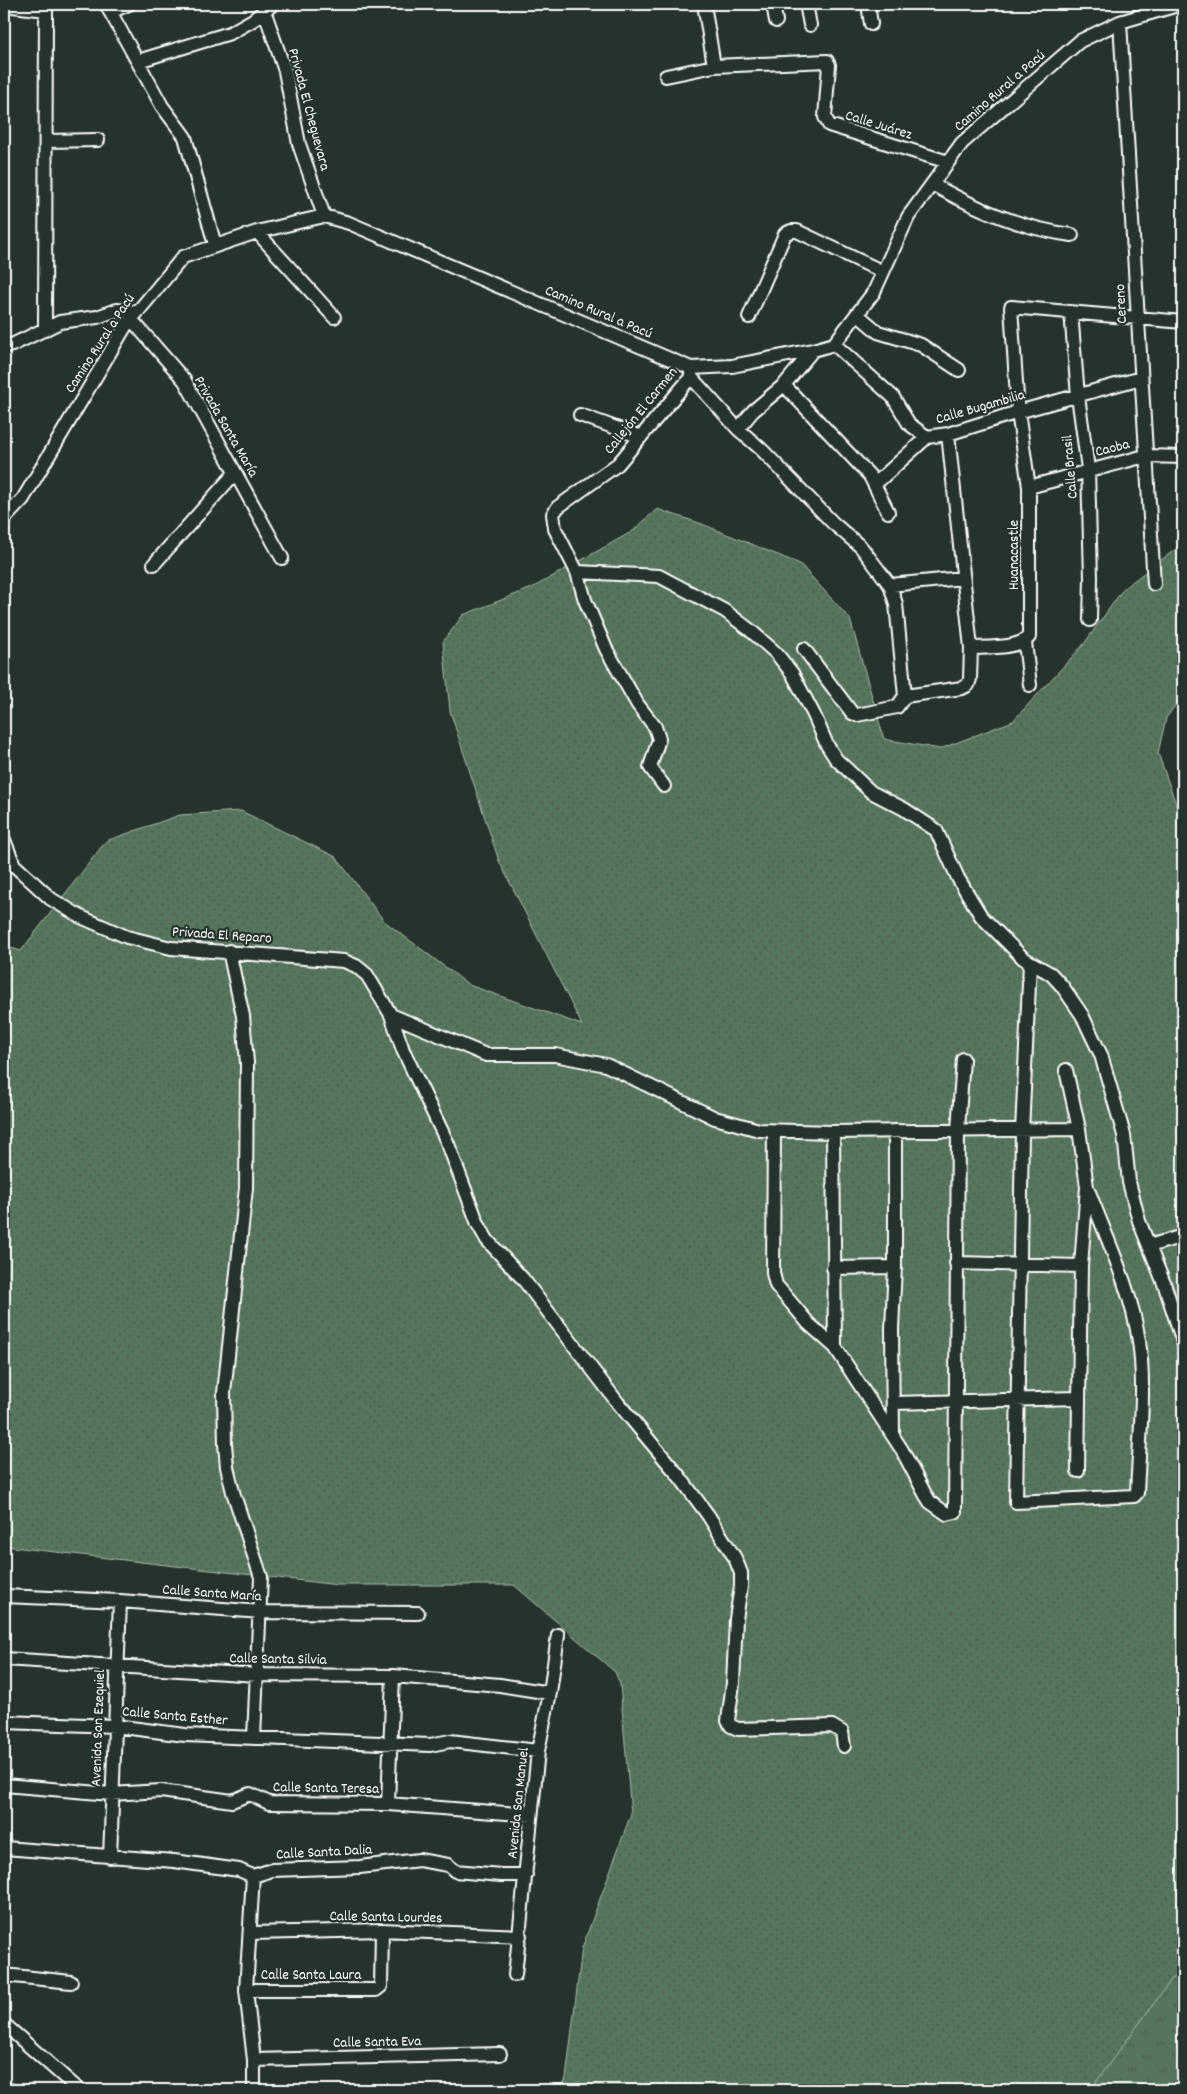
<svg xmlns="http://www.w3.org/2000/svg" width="1187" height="2094" font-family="Dekko,sans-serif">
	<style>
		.grass { fill: url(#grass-dots); stroke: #aabaae }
		.park { fill: url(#park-tufts); stroke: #aabaae }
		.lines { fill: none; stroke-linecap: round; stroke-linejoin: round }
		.minor-casing { stroke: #fff; stroke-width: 16 }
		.minor { stroke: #26332d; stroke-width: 12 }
		.labels { text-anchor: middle; stroke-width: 4.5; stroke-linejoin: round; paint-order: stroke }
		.street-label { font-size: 15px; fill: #fff; stroke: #26332d }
	</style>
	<defs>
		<pattern id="grass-dots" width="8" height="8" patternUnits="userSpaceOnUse" patternTransform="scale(1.25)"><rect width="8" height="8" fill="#56745d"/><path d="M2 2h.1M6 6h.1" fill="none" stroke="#505c53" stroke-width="1.8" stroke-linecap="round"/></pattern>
		<pattern id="park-tufts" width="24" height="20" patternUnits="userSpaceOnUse" patternTransform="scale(1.25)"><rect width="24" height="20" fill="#56745d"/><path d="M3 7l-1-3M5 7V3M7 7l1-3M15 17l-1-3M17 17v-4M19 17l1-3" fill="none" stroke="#505c53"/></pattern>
	</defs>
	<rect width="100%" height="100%" fill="#26332d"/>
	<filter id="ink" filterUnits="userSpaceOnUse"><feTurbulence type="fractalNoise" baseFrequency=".02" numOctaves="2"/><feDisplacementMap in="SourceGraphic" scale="10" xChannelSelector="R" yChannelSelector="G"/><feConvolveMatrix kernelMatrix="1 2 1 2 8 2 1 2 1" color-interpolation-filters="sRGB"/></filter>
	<g filter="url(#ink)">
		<path class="grass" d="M657 509 702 524 800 564 850 619 884 739 940 749 1013 721 1084 644 1124 588 1181 545 1178 621 1183 628V695L1166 718 1158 753 1183 824V2090H561L566 2078 582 1948 631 1814 620 1684 615 1672 514 1585H338L4 1546V946L21 951 106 841 180 815 241 811 336 857 384 921 469 985 582 1025 499 861 450 711 443 642 463 615 532 588 633 531Z
			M4 2078 27 2090H4Z"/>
		<path class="park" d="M1183 1964V2090H1090Z"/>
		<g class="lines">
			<g class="minor-casing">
				<path id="minor" d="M106 4 162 106 185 137 215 245
					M704 4 714 66
					M773 4 776 21
					M806 4 810 25
					M868 4 871 24
					M4 5 46 10 45 330
					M264 10 285 71 299 144 324 216
					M110 12 129 4
					M1120 22 1154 584
					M138 61 230 33 253 20 273 4
					M666 76 714 66 827 61 829 65 825 117 829 125 948 162
					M46 141 98 140
					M932 184C976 209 1022 229 1072 235
					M257 232 334 317
					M1071 312 1078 396 1088 469 1091 578 1090 620
					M857 314 878 332 921 345 959 370
					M749 317 785 234 791 231H797L883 272
					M131 319 185 381 282 558
					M834 344 893 397 909 424 927 437 948 434 1018 412 1141 378
					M4 346 12 345 60 322 97 317 117 310 136 312
					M691 377 738 429 762 450 833 523 861 547 890 585 896 604 905 696 897 707 857 715 852 713 804 649
					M784 385 870 476 888 512
					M580 415 641 437
					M738 429 753 411 784 385 813 350
					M875 484 927 437
					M1029 487 1145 456 1183 457
					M4 519 23 499 125 327 183 257 257 232 324 216 349 223 691 368 732 366 813 350 834 344 874 292 908 217 962 143 1080 41 1120 22 1181 4
					M154 564 235 473
					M577 572 659 576 725 611 750 630 776 653 792 673 814 715 827 745 836 759 871 792 904 809 936 830 958 878 981 916 1023 958 1051 974 1062 986 1082 1015 1101 1055 1124 1135 1129 1182 1139 1221 1165 1286 1183 1342
					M890 585 963 578
					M1025 642 1030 685
					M971 648C987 647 1018 649 1029 637V487L1018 412 1011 307 1183 322
					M905 696 962 688 968 685 970 679 971 648 948 434
					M664 786 650 767 659 739 655 727 638 705 606 649 585 600 577 572 555 529 553 514 558 507 618 464 691 377V369
					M4 840 14 865 51 899 81 917 127 937 171 948 344 961 356 966 367 975 391 1015 403 1050 448 1144 478 1224 487 1240 523 1279 618 1403 679 1476 708 1515 735 1558 741 1573V1586L736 1619 733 1683 728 1721 731 1726 738 1729 832 1726 842 1732 844 1746
					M229 951 243 1016 247 1063 246 1188 224 1393 225 1444 227 1467 233 1492 261 1577 254 1738
					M1030 963 1022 1131 1016 1502 1134 1496 1137 1493C1139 1443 1146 1390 1139 1341 1131 1288 1106 1237 1087 1187
					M391 1015 486 1055H555L606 1065 715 1118 759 1130 833 1132 1079 1129
					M1066 1070 1079 1129 1087 1187 1081 1266 1078 1471
					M774 1132 773 1273 776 1285 809 1324 835 1347 902 1450 925 1494 930 1502 947 1514 955 1512 958 1130 963 1059
					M833 1132 835 1347
					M1149 1246 1183 1236
					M956 1263 1081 1266
					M833 1268 895 1267
					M894 1403 1078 1398
					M893 1436 892 1328 895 1267V1131
					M4 1596 120 1601 261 1612 418 1613
					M4 1659 258 1675 393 1676 500 1685 550 1693
					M4 1722 115 1726 185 1735 430 1745 450 1741 538 1751
					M4 1785 111 1794 161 1791 232 1801 250 1794 269 1803 388 1804 531 1815
					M388 1804 393 1676
					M4 1848 174 1861 239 1870 253 1876 272 1870 360 1867 419 1860 448 1865 455 1871 501 1875H526
					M110 1857 120 1601
					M253 1876 246 1990 254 2060V2090
					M251 1933 382 1930 520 1936
					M4 1975 71 1982
					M515 1975 538 1751 550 1693 558 1635
					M246 1990H376L381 1986 382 1930
					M4 2024 79 2090
					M254 2060 500 2054"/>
			</g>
			<use href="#minor" class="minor"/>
		</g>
	</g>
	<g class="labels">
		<g class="street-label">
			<text transform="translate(999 90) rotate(-41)" y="5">Camino Rural a Pacú</text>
			<text transform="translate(310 109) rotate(75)" y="5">Privada El Cheguevara</text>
			<text transform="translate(879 124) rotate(17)" y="5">Calle Juárez</text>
			<text transform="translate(1120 304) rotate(-93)" y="5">Cereno</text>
			<text transform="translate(599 311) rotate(23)" y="5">Camino Rural a Pacú</text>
			<text transform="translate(99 343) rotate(-57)" y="5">Camino Rural a Pacú</text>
			<text transform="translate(980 406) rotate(-16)" y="5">Calle Bugambilia</text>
			<text transform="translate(640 410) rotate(-51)" y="5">Callejón El Carmen</text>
			<text transform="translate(227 426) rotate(60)" y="5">Privada Santa María</text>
			<text transform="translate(1112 447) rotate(-14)" y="5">Caoba</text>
			<text transform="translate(1069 467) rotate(-95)" y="5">Calle Brasil</text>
			<text transform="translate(1013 555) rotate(-90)" y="5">Huanacastle</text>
			<text transform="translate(222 934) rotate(4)" y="5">Privada El Reparo</text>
			<text transform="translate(212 1592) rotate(4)" y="5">Calle Santa María</text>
			<text transform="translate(278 1658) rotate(1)" y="5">Calle Santa Silvia</text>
			<text transform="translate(175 1715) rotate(5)" y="5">Calle Santa Esther</text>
			<text transform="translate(97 1728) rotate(-88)" y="5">Avenida San Ezequiel</text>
			<text transform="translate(326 1787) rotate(1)" y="5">Calle Santa Teresa</text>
			<text transform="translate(517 1803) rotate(-84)" y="5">Avenida San Manuel</text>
			<text transform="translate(324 1851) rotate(-3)" y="5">Calle Santa Dalia</text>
			<text transform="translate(386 1916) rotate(1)" y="5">Calle Santa Lourdes</text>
			<text x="311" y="1979">Calle Santa Laura</text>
			<text transform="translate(377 2041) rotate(-1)" y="5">Calle Santa Eva</text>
		</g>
	</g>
	<rect width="1187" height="2094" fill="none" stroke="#26332d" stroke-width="20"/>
	<rect x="10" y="10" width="1167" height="2074" fill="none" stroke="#fff" stroke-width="2" filter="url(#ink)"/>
</svg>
